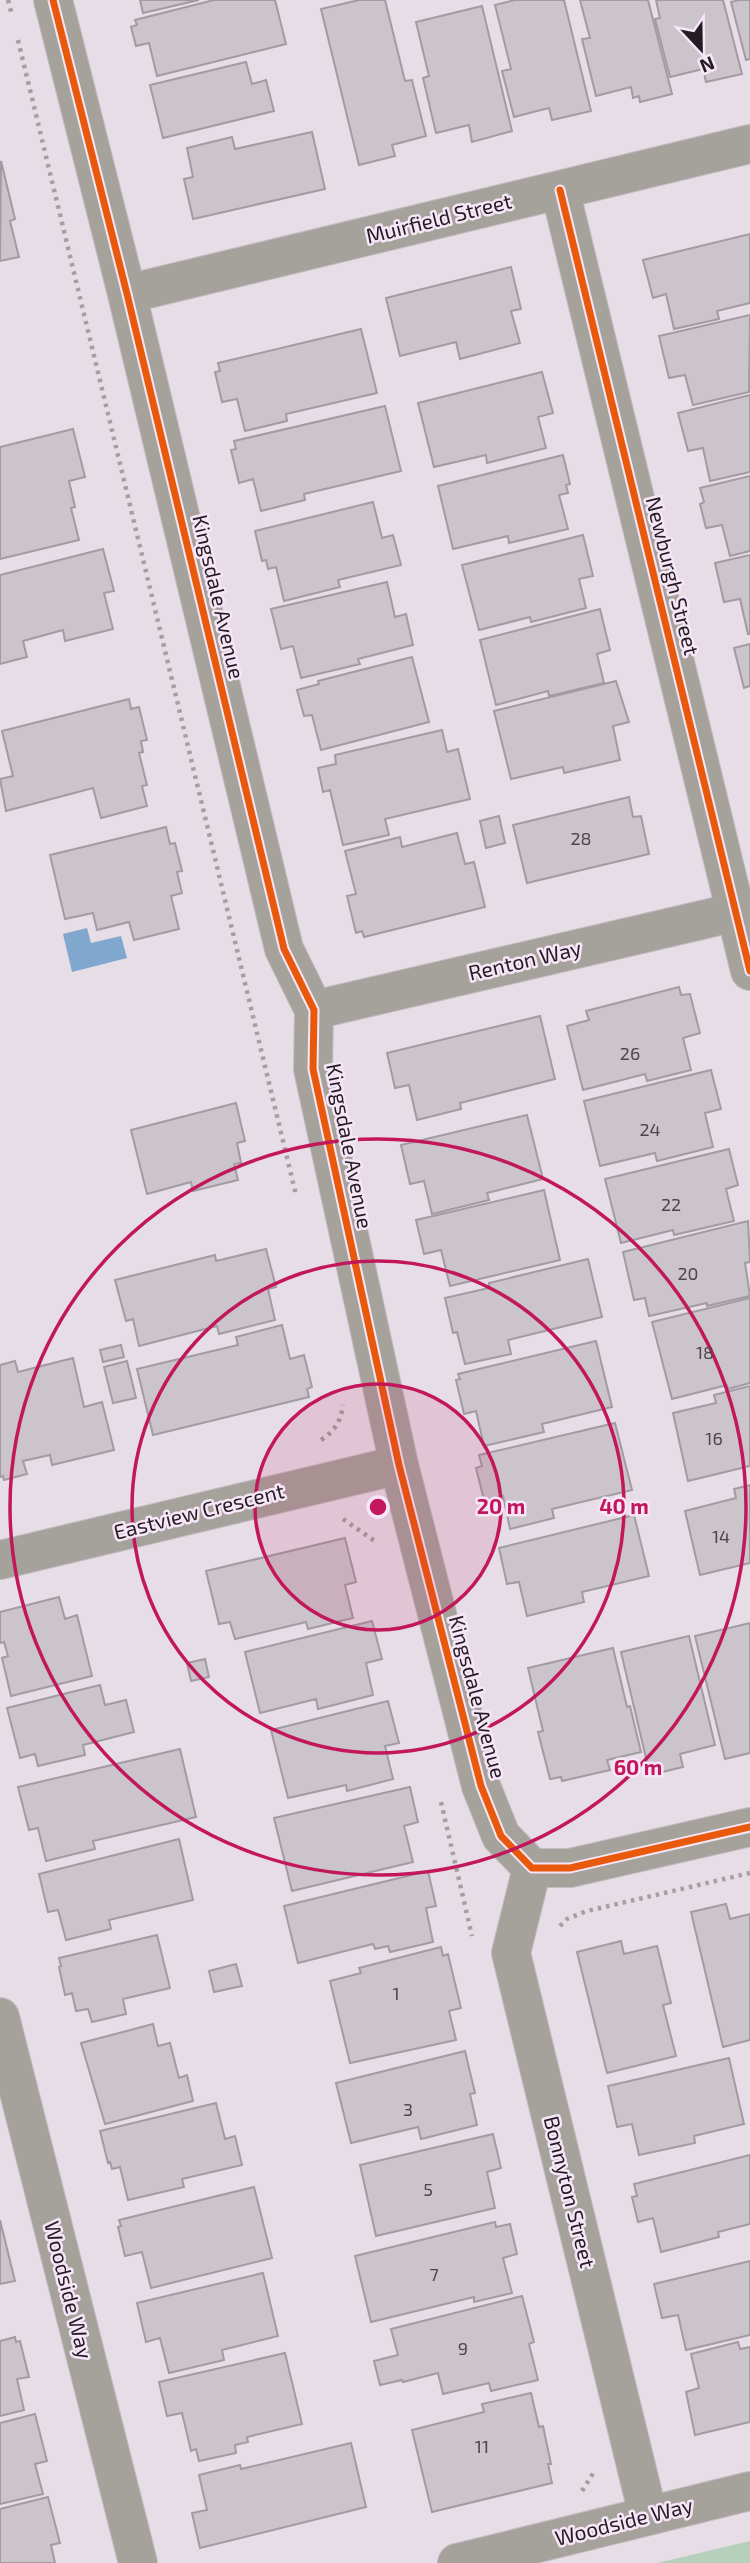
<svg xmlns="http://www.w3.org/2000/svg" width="750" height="2563" font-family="'Exo 2',sans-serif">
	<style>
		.green { fill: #b7d0bd }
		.water { fill: #80a7ce }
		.building { fill: #cbc4cb; stroke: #a29ca2; stroke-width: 2 }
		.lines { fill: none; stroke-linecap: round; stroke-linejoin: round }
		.minor-casing { stroke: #c2bbc2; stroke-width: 40 }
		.path { stroke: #a5a09e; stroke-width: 4.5; stroke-dasharray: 3.5 5; stroke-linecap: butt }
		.minor { stroke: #a5a19b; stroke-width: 38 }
		.cycleway-casing { stroke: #f7e6f7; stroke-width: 11 }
		.cycleway { stroke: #e8590c; stroke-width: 7 }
		.ring { fill: none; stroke: #c2185b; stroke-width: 3.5 }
		.labels { text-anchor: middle; stroke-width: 5; stroke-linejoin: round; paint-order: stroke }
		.number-label { font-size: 18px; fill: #4d474d }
		.street-label { font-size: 21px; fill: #231d23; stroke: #f7e6f7 }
		.centre { fill: #c2185b; stroke: #f7e6f7; stroke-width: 3.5 }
		.ring-label { font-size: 21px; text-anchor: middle; font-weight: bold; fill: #c2185b; stroke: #f7e6f7; stroke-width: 5; stroke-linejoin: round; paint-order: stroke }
	</style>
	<rect width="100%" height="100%" fill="#e6dde6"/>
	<path class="green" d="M750 2541V2563H657Z"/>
	<path class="water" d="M87 928 91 943 121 936 127 958 72 972 63 934Z"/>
	<path class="building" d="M140 0H199L143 13Z
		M214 0H275L286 44 157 76 149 43 136 46 131 27 137 25 135 20Z
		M359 0H385L405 81 412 80 426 136 392 145 395 156 359 165 321 9Z
		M515 0H564L591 111 552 120 549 108 514 117 502 71 511 69 495 5Z
		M580 0H648L672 94 640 102 639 96 633 98 631 87 596 96 582 39 590 38Z
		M656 0H723L742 74 706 82 703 69 670 77 655 19 660 18Z
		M739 0H750V59L746 60 731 2Z
		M482 6 512 131 472 142 469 125 436 133 423 78 429 76 416 22Z
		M246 62 252 84 266 80 274 111 163 138 150 85Z
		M312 132 325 189 193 219 184 179 193 177 187 148 232 137 235 149Z
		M1 161 15 219 10 221 19 257 0 261Z
		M750 234V303L717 311 719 319 674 329 666 294 653 298 643 260Z
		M511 267 521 309 511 311 520 343 460 359 456 342 400 356 386 298Z
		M750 315 749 392 693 405 685 375 669 378 659 336Z
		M361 329 377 393 286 414 287 421 245 431 237 399 222 402 215 372 220 371 218 363Z
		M542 372 553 413 538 417 546 448 487 463 486 455 434 467 418 403Z
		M750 395V472L710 481 703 448 688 451 678 413Z
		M385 406 401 471 304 494 305 500 261 511 253 479 239 483 231 450 236 449 234 441Z
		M73 429 85 477 69 481 75 507 71 508 79 540 0 559V447Z
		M563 455 570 484 566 485 568 493 559 495 568 529 509 543 508 536 453 549 438 486Z
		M750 476V551L730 556 722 525 706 528 700 504 704 502 700 488Z
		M373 502 382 538 393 535 401 565 338 580 340 587 284 601 276 567 268 569 266 560 262 561 255 531Z
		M583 535 593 576 579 579 586 608 531 622 530 617 479 630 462 565Z
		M103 549 114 591 104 593 113 629 65 641 63 630 23 641 27 657 0 664V575Z
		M750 555V634H748L740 599 724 602 715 563Z
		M387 582 395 617 406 614 413 645 358 659 360 664 301 678 293 646 281 649 271 609Z
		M600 609 610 650 597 654 604 683 549 696 548 691 496 705 480 640Z
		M750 644V686L744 688 734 648Z
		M412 657 429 722 321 750 312 715 304 716 297 690 319 684 318 681Z
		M616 681 629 722 613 726 620 760 564 773 563 767 511 779 494 711Z
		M129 699 131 709 139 707 147 740 141 741 143 752 139 753 147 785 142 786 147 806 101 818 93 788 6 811 0 779 13 776 2 731Z
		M442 730 447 752 458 749 470 799 385 819 389 835 343 845 330 790 323 792 318 768 336 764 335 755Z
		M629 797 633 817 641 816 649 854 527 883 513 825Z
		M499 816 505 843 486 848 480 821Z
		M166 827 170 844 175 843 182 871 177 872 182 893 171 896 179 929 134 940 129 922 97 930 93 913 65 919 50 855Z
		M457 833 465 864 474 862 485 907 364 937 362 931 356 933 347 896 356 894 345 851 400 837 402 847Z
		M679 987 681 995 690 994 700 1033 683 1038 691 1070 647 1081 645 1074 583 1090 567 1026 589 1020 586 1011Z
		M540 1016 555 1079 460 1103 461 1109 417 1120 409 1085 395 1088 387 1053Z
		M711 1070 721 1109 705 1113 713 1147 657 1161 655 1153 600 1166 584 1101Z
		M236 1103 245 1141 237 1143 241 1163 234 1164 238 1180 193 1191 191 1182 147 1194 131 1130Z
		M527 1115 543 1179 487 1193 489 1200 432 1214 424 1181 410 1184 401 1145Z
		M729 1149 738 1185 726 1189 734 1221 674 1235 673 1230 621 1243 605 1179Z
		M544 1190 560 1260 450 1286 441 1250 424 1254 416 1220Z
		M748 1221 750 1262 745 1263 750 1296 707 1306V1303L649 1316 645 1298 634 1300 623 1252Z
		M266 1249 276 1287 268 1289 275 1320 219 1334 217 1326 139 1346 133 1319 126 1321 115 1280 215 1255 216 1261Z
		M588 1259 602 1317 508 1340 511 1354 465 1364 457 1332 453 1333 445 1298 489 1288V1283Z
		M750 1298V1383L728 1389 727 1385 672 1399 652 1322Z
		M282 1325 290 1359 304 1355 312 1387 307 1389 309 1397 153 1435 137 1369 238 1345 236 1337Z
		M596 1341 612 1407 542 1424 544 1432 484 1446 476 1411 464 1414 456 1380 460 1379 458 1374Z
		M121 1345 124 1357 103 1362 100 1350Z
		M73 1358 84 1407 102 1402 114 1450 52 1465 50 1455 23 1461 27 1474 4 1480 3 1476 0 1477V1365L15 1361 18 1372Z
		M127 1361 136 1398 113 1403 104 1367Z
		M750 1386V1466L688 1481 673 1413 716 1403 714 1395Z
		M615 1423 632 1490 552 1509 554 1518 510 1529 503 1496 484 1500 476 1468 482 1466 479 1455Z
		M750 1485V1563L700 1575 685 1511 736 1498 734 1489Z
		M634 1515 649 1576 582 1592 584 1602 527 1616 519 1582 507 1584 499 1548Z
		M345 1538 356 1582 345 1585 353 1618 308 1629 306 1622 235 1639 230 1622 219 1624 206 1571Z
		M59 1597 65 1619 77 1615 92 1676 11 1696 2 1658 8 1656 4 1642 0 1643V1612Z
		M372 1621 382 1659 366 1663 373 1695 318 1709 316 1699 260 1713 245 1652Z
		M750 1623V1753L725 1759 695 1636Z
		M689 1636 715 1745 680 1754 683 1767 650 1775 621 1652Z
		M613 1648 627 1707 630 1706 641 1752 607 1760 610 1770 562 1781 561 1777 550 1779 538 1732 543 1731 528 1668Z
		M205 1659 209 1677 191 1681 187 1663Z
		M100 1685 105 1705 126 1700 134 1732 83 1745 85 1755 38 1766 35 1754 20 1758 7 1708Z
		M388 1701 399 1743 385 1746 393 1779 347 1791 346 1785 288 1798 271 1730Z
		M180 1749 196 1817 93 1841 95 1849 46 1861 38 1828 29 1830 18 1787Z
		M410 1787 418 1822 404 1826 413 1862 292 1891 274 1818Z
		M179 1839 193 1900 109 1920 111 1929 66 1940 58 1910 48 1912 39 1874Z
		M428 1871 436 1906 426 1908 433 1942 390 1952 388 1946 375 1949 373 1944 298 1963 284 1906Z
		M726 1904 730 1919 750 1914V2040L723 2047 691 1912Z
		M157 1935 170 1988 123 1999 126 2014 92 2022 88 2009 76 2011 72 1993 65 1995 59 1967 61 1966 59 1958Z
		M621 1941 624 1954 657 1946 671 2003 663 2005 676 2056 607 2073 577 1952Z
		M441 1947 443 1956 448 1954 461 2008 449 2011 456 2040 350 2063 330 1981 361 1973 359 1968Z
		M236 1964 242 1986 214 1992 209 1971Z
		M153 2024 158 2046 170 2043 179 2078 187 2075 193 2101 105 2124 81 2043Z
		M465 2051 475 2093 470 2094 477 2125 421 2139 418 2127 351 2143 336 2083Z
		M729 2058 744 2124 694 2136 695 2143 639 2155 632 2124 617 2127 608 2086Z
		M216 2103 225 2139 235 2136 242 2165 182 2179 184 2187 128 2200 120 2167 112 2169 110 2162 108 2163 100 2131Z
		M493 2134 501 2168 487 2172 495 2208 376 2236 360 2165Z
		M750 2155V2224L718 2232 719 2237 661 2252 653 2218 638 2222 632 2197 637 2196 634 2184Z
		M254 2187 272 2258 151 2288 142 2252 125 2256 118 2227 121 2226 119 2220Z
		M0 2220 15 2281 0 2284Z
		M495 2222 496 2227 510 2224 517 2254 503 2258 512 2293 474 2302V2297L371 2322 355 2256Z
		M750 2261V2335L686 2350 678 2315 662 2318 654 2284Z
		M263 2273 278 2336 222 2350 224 2360 169 2373 160 2338 146 2342 137 2303Z
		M522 2296 534 2342 529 2344 538 2380 491 2391 489 2383 443 2394 438 2373 403 2382 402 2380 380 2385 374 2361 398 2355 391 2329Z
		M15 2337 16 2342 20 2341 29 2377 17 2379 24 2410 0 2416V2341Z
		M738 2342 740 2349 750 2347V2422L695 2435 686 2392 699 2388 691 2354Z
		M285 2353 302 2424 247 2437 248 2442 235 2445 236 2453 199 2461 196 2449 191 2451 182 2413 167 2416 159 2382Z
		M531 2393 539 2427 543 2426 551 2464H548L552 2483 432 2512 412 2430 484 2412 482 2404Z
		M35 2414 47 2461 35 2464 43 2494 0 2504V2423Z
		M351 2443 366 2507 200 2548 192 2513 207 2510 199 2475 240 2465 241 2469Z
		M48 2497 60 2543 51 2545 55 2563H0V2509Z"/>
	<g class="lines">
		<g class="minor-casing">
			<path id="minor" d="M53 0 127 294 284 949 314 1010 313 1069 399 1465 481 1786 501 1836 532 1868H570L750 1827
				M560 190 750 971
				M127 294 750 144
				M314 1010 736 912
				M0 1560 399 1465
				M532 1868 511 1953 648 2515
				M0 2017 138 2563
				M457 2563 750 2491"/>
		</g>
		<path class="path" d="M8 0 12 15
			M18 40 296 1195
			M321 1440C335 1431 341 1421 343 1405
			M343 1519 376 1542
			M441 1802 472 1936
			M560 1926 567 1919 587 1911 750 1873
			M582 2491 594 2472"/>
		<use href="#minor" class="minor"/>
		<g class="cycleway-casing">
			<path id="cycleway" d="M53 0 127 294 284 949 314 1010 313 1069 399 1465 481 1786 501 1836 532 1868H570L750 1827
				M560 190 750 971"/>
		</g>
		<use href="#cycleway" class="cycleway"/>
	</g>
	<circle cx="378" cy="1507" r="123" fill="#c2185b" fill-opacity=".12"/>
	<g class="ring">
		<circle cx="378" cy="1507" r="123"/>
		<circle cx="378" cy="1507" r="246"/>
		<circle cx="378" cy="1507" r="368"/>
	</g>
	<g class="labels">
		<g class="number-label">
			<text x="581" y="845">28</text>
			<text x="630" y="1060">26</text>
			<text x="650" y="1136">24</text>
			<text x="671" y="1211">22</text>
			<text x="688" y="1280">20</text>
			<text x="705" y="1359">18</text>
			<text x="714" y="1445">16</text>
			<text x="721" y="1543">14</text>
			<text x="396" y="2000">1</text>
			<text x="408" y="2116">3</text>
			<text x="428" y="2196">5</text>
			<text x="434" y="2281">7</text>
			<text x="463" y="2355">9</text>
			<text x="482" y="2453">11</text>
		</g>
		<g class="street-label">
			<text transform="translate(439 219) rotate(-14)" y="7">Muirfield Street</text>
			<text transform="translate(672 576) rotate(76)" y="7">Newburgh Street</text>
			<text transform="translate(218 597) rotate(77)" y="7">Kingsdale Avenue</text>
			<text transform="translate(525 961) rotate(-13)" y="7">Renton Way</text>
			<text transform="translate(349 1146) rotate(79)" y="7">Kingsdale Avenue</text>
			<text transform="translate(199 1512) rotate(-14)" y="7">Eastview Crescent</text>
			<text transform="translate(477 1697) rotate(75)" y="7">Kingsdale Avenue</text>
			<text transform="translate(569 2192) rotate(76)" y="7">Bonnyton Street</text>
			<text transform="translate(68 2290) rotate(76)" y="7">Woodside Way</text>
			<text transform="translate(624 2522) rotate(-14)" y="7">Woodside Way</text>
		</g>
	</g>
	<circle cx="378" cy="1507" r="10" class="centre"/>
	<g class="ring-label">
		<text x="501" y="1514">20 m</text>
		<text x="624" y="1514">40 m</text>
		<text x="638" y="1775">60 m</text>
	</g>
	<g transform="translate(701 49) rotate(158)" stroke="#f7e6f7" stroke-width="5" paint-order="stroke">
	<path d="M0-5L12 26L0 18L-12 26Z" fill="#231d23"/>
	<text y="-10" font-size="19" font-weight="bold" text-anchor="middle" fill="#231d23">N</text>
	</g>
</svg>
